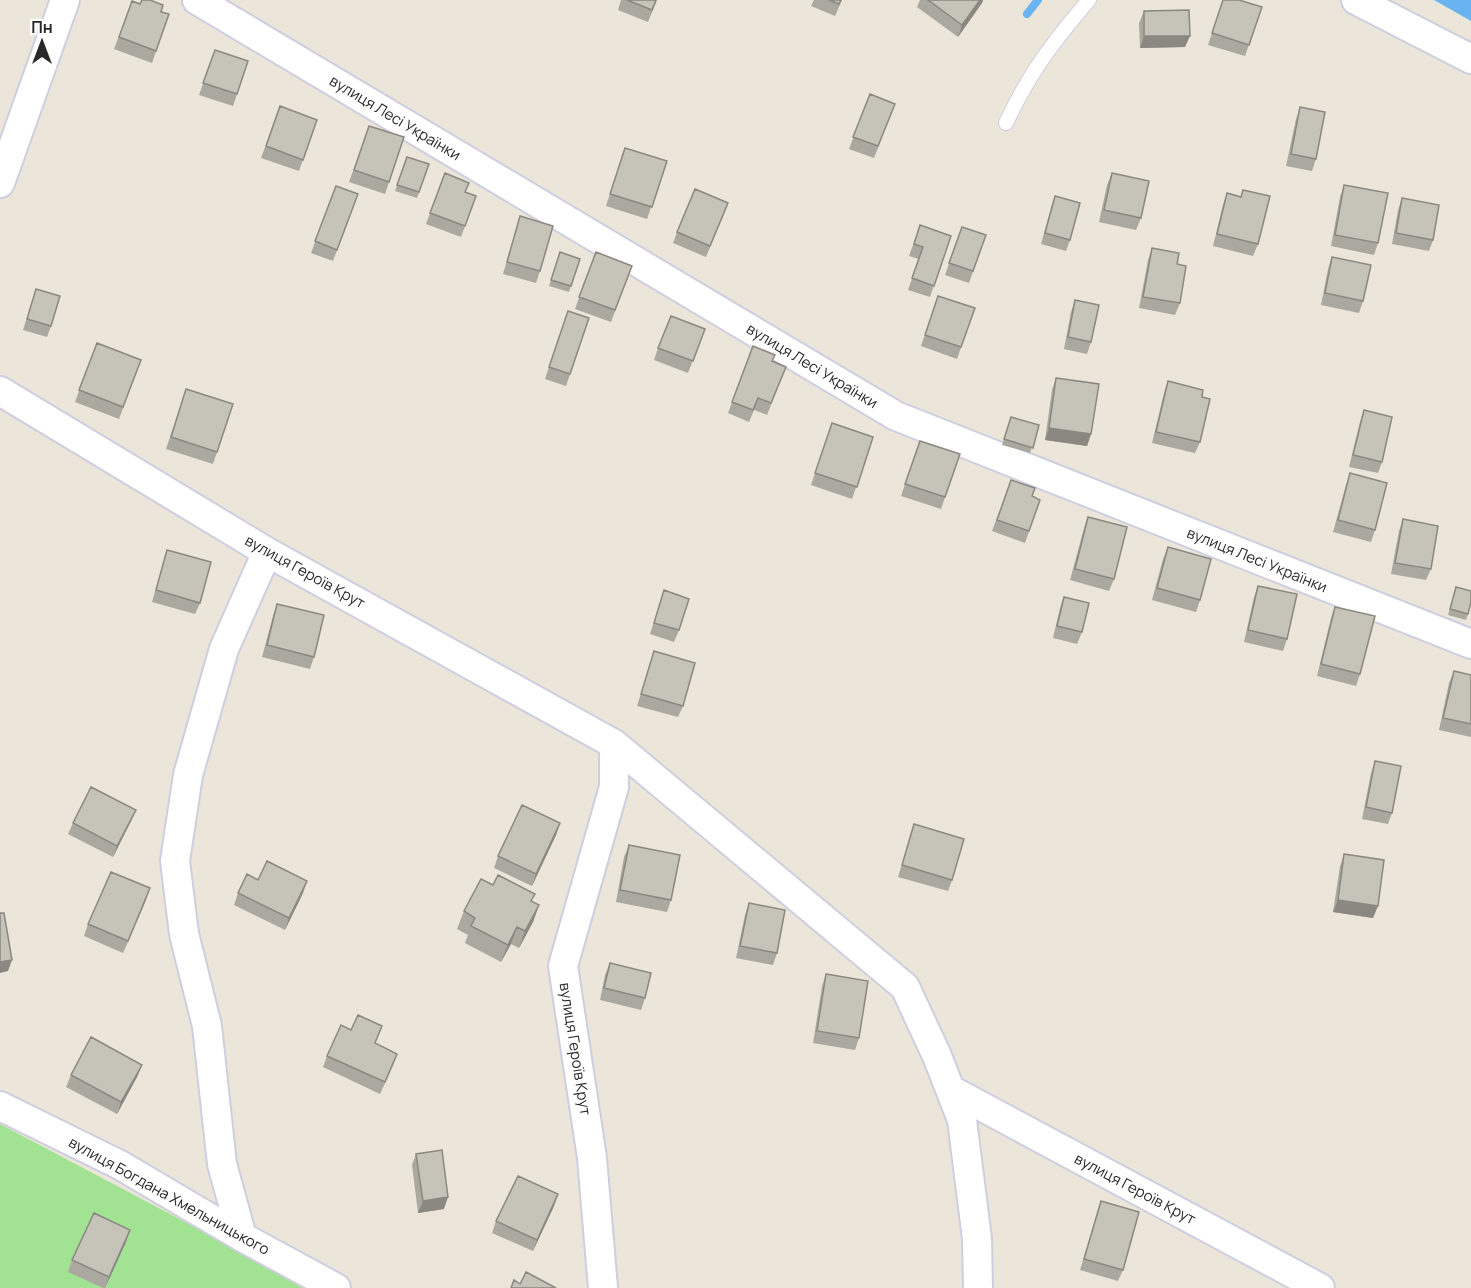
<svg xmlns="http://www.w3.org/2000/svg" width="1471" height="1288" font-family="Manrope,sans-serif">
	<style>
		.green { fill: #a1e393 }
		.water { fill: #69b4f0 }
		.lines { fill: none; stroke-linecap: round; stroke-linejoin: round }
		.stream { stroke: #69b4f0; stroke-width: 8 }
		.service-casing { stroke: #cecee1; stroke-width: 16 }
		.minor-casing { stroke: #cecee1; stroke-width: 32 }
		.service { stroke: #fff; stroke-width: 14 }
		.minor { stroke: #fff; stroke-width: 28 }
		.wall { fill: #aaa89f }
		.shaded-wall { fill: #8b8882 }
		.building { fill: #c6c3b9; stroke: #8b8882; stroke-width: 1.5 }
		.labels { text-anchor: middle; stroke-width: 5; stroke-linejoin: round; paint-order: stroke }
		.street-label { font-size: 15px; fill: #282828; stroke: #fff }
	</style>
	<rect width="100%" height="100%" fill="#ebe6d9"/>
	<path class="green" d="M0 1124 310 1288H0Z"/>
	<path class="water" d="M1434 0H1471V21Z"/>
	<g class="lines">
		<path class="stream" d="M1027 14 1038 0"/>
		<g class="service-casing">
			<path id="service" d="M1006 123C1029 73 1054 41 1089 0"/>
		</g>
		<g class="minor-casing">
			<path id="minor" d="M197 0 896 416 1471 644
				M1356 0 1471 59
				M0 183 65 0
				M0 391 267 552 614 744V787L563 966 592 1158 603 1288
				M614 744 905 987 937 1056 962 1120 977 1239 978 1288
				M951 1090 1320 1288
				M0 1106 120 1165 242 1237 336 1288
				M242 1237 222 1164 207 1026 184 934 175 861 188 775 224 649 267 552"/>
		</g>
		<use href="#service" class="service"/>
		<use href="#minor" class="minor"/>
	</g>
	<path class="wall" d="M621 0H657L648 22 618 10Z
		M814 0H842L835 16 811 6Z
		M920 0H983L982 3 958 37 917 7Z
		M1223 0 1262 7 1245 56 1208 45Z
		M132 1 169 14 152 63 114 49Z
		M1144 11 1185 47 1140 48 1139 23Z
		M215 50 248 61 233 106 199 95Z
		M870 94 895 104 874 158 849 149Z
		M280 106 317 120 299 171 261 158Z
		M1300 107 1316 159 1312 171 1286 166 1296 119Z
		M369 126 404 137 385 194 349 182Z
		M407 157 429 164 417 198 395 191Z
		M621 160 667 161 647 219 606 206Z
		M445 173 465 192 476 196 461 237 426 224Z
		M1112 173 1141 218 1136 230 1099 222 1107 185Z
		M1344 185 1378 243 1374 255 1331 246 1340 197Z
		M336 186 358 194 333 261 311 253Z
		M1243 190 1258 244 1253 256 1213 246 1223 205 1227 193 1241 197Z
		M1055 196 1070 240 1066 251 1041 244 1051 208Z
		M1402 198 1433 240 1429 251 1392 244 1398 210Z
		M724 214 706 257 673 243 677 232Z
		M520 216 540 271 536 283 503 274Z
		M920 225 951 236 930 297 908 290 919 259 909 256Z
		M962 227 986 235 969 283 945 275Z
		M1152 248 1177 264 1180 303 1175 315 1139 308 1148 260Z
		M560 252 580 259 569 292 549 286Z
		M596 252 632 266 611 322 575 309Z
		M1332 257 1363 301 1359 313 1321 305 1328 269Z
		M36 289 51 326 47 337 23 330Z
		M938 296 975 308 957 359 921 346Z
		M1075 300 1091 342 1087 354 1064 349 1071 312Z
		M568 311 589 318 566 386 545 379Z
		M705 329 688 373 654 360 658 348Z
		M97 343 141 360 119 419 75 402Z
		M753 346 772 361 786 367 767 415 754 410 749 422 728 413Z
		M1056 378 1091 434 1087 446 1045 440 1052 390Z
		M1168 381 1202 397 1200 442 1195 453 1152 443 1164 393Z
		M182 401 217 452 213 464 166 449Z
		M1364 410 1382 462 1378 473 1349 467 1360 422Z
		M1011 417 1039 425 1030 453 1002 445Z
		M832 423 873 437 852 499 811 485Z
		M920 441 960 454 941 509 901 496Z
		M1350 473 1375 530 1371 542 1333 532 1346 485Z
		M1011 480 1032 496 1040 500 1025 543 992 531Z
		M1088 517 1114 579 1109 591 1070 580 1084 528Z
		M1403 519 1431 569 1426 580 1391 574 1399 531Z
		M1168 547 1200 600 1196 612 1152 600 1163 559Z
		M167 550 200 603 195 614 152 602Z
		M1258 586 1287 639 1283 651 1244 642 1254 597Z
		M1456 587 1468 614 1466 620 1448 615Z
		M664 590 679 630 674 642 650 634Z
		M1064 597 1082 632 1077 644 1053 638 1060 608Z
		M277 604 314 657 310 669 262 657 273 616Z
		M1335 607 1360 674 1356 686 1317 676 1331 618Z
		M654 651 683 706 678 717 637 706Z
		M1454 671 1471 675V737L1439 730 1449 683Z
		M1375 761 1392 813 1388 824 1362 819 1371 773Z
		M131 821 113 857 68 834 73 823Z
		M560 823 556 835 532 886 494 868 498 856Z
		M914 824 952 880 948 891 898 877Z
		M629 845 671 900 667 912 616 902 624 857Z
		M1344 854 1373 918 1333 912 1340 866Z
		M258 880 303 893 285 930 234 905 238 893Z
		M493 885 539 905 533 922 519 948 511 944 501 962 465 943 468 935 457 929 464 911Z
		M146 900 123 953 84 936 88 924Z
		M749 903 777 953 773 965 736 958 745 915Z
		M610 963 645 998 641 1010 600 1000 605 975Z
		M826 974 859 1038 855 1050 813 1043 822 986Z
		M376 1043 397 1054 380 1094 323 1067 327 1056Z
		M142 1065 137 1077 117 1114 66 1087 71 1075Z
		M416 1154 444 1209 418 1213 412 1165Z
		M558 1194 554 1206 533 1251 492 1233 496 1221Z
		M1101 1201 1123 1270 1118 1281 1080 1270Z
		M126 1242 105 1288H103L68 1272 72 1260Z"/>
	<path class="shaded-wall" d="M980 0H983L982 3 958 37 962 25Z
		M1144 36H1190L1185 47 1140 48Z
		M1049 428 1091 434 1087 446 1045 440Z
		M136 810 131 821 113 857 117 846Z
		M560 823 556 835 532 886 536 874Z
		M307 881 303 893 285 930 289 918Z
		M150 888 146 900 123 953 128 941Z
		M1338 900 1378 906 1373 918 1333 912Z
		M539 905 533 922 519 948 525 931Z
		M517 927 511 944 501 962 508 945Z
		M12 960 8 971 0 973V962Z
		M397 1054 393 1065 380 1094 385 1082Z
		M142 1065 137 1077 117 1114 121 1102Z
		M558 1194 554 1206 533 1251 537 1240Z
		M448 1197 444 1209 418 1213 423 1201Z
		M130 1230 126 1242 105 1288 109 1277Z"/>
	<path class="building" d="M142 0H150L163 5 161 12 169 14 156 51 119 37 132 1 140 4Z
		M627 0H656L652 10Z
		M829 0H841L839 4Z
		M928 0H980L962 25Z
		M1223 0H1239L1262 7 1249 45 1212 33Z
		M1189 10 1190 36H1144V11Z
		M215 50 248 61 237 94 203 83Z
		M870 94 895 104 878 146 853 137Z
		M280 106 317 120 303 160 266 146Z
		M1300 107 1325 112 1316 159 1291 154Z
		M369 126 404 137 389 182 354 170Z
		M625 148 667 161 652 207 610 194Z
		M407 157 429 164 419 192 397 185Z
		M445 173 469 183 465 192 476 196 465 226 430 213Z
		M1112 173 1149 181 1141 218 1104 210Z
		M1344 185 1388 193 1378 243 1335 235Z
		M336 186 358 194 337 250 315 241Z
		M695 189 728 203 710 246 677 232Z
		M1243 190 1270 196 1258 244 1217 234 1227 193 1241 197Z
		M1055 196 1080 203 1070 240 1045 233Z
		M1402 198 1439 205 1433 240 1396 233Z
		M520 216 553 226 540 271 507 262Z
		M920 225 951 236 934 286 912 278 923 247 914 244Z
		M962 227 986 235 973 271 949 263Z
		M1152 248 1179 253 1177 264 1186 266 1180 303 1143 297Z
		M560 252 580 259 571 286 551 280Z
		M596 252 632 266 615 310 579 297Z
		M1332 257 1371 265 1363 301 1325 293Z
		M36 289 60 296 51 326 27 319Z
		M938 296 975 308 961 347 925 335Z
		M1075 300 1099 305 1091 342 1068 337Z
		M568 311 589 318 570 374 549 367Z
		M671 316 705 329 693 361 658 348Z
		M97 343 141 360 123 407 79 390Z
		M753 346 775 355 772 361 786 367 771 403 758 398 753 410 732 402Z
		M1056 378 1099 384 1091 434 1049 428Z
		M1168 381 1203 390 1202 397 1210 399 1200 442 1156 432Z
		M186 389 233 404 217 452 171 437Z
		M1364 410 1392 417 1382 462 1353 455Z
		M1011 417 1039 425 1033 448 1004 439Z
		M832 423 873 437 857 487 815 473Z
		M920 441 960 454 945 497 905 484Z
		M1350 473 1387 483 1375 530 1338 520Z
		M1011 480 1035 488 1032 496 1040 500 1029 531 997 520Z
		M1088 517 1127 527 1114 579 1075 569Z
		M1403 519 1438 526 1431 569 1395 563Z
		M1168 547 1211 559 1200 600 1157 588Z
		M167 550 211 562 200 603 156 590Z
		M1258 586 1297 594 1287 639 1248 630Z
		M1456 587 1471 591V602L1468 614 1450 609Z
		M664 590 689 599 679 630 654 623Z
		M1064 597 1089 603 1082 632 1057 626Z
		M277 604 324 615 314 657 267 645Z
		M1335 607 1375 616 1360 674 1321 664Z
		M654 651 695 663 683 706 641 694Z
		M1454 671 1471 675V724L1443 718Z
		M1375 761 1401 766 1392 813 1366 807Z
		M91 787 136 810 117 846 73 823Z
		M522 805 560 823 536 874 498 856Z
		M914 824 964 839 952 880 902 865Z
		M629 845 680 855 671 900 620 890Z
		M1344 854 1384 860 1378 906 1338 900Z
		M267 861 307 881 289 918 238 893 247 874 258 880Z
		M111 872 150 888 128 941 88 924Z
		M498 875 535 894 531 901 539 905 525 931 517 927 508 945 471 926 475 918 464 911 481 879 493 885Z
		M749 903 785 910 777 953 740 946Z
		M0 913H4L12 960 0 962Z
		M610 963 651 973 645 998 604 988Z
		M826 974 868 981 859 1038 817 1031Z
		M358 1015 382 1026 375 1043 397 1054 385 1082 327 1056 341 1025 351 1030Z
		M91 1037 142 1065 121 1102 71 1075Z
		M442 1150 448 1197 423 1201 416 1154Z
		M518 1176 558 1194 537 1240 496 1221Z
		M1101 1201 1139 1212 1123 1270 1084 1259Z
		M94 1213 130 1230 109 1277 72 1260Z
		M526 1272 556 1288H511L514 1280 520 1284Z"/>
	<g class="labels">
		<g class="street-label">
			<text transform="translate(395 118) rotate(31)" y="5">вулиця Лесі Українки</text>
			<text transform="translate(812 366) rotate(31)" y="5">вулиця Лесі Українки</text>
			<text transform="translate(1257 560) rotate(22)" y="5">вулиця Лесі Українки</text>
			<text transform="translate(305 572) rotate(29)" y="5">вулиця Героїв Крут</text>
			<text transform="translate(575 1049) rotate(81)" y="5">вулиця Героїв Крут</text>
			<text transform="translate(1135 1189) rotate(28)" y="5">вулиця Героїв Крут</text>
			<text transform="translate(169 1196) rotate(29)" y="5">вулиця Богдана Хмельницького</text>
		</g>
	</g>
	<g transform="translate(42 42)" stroke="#ffffff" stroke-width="4.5" paint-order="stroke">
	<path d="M0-4.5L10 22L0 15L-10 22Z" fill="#282828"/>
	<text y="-9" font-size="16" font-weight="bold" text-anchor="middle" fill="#282828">Пн</text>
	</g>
</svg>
